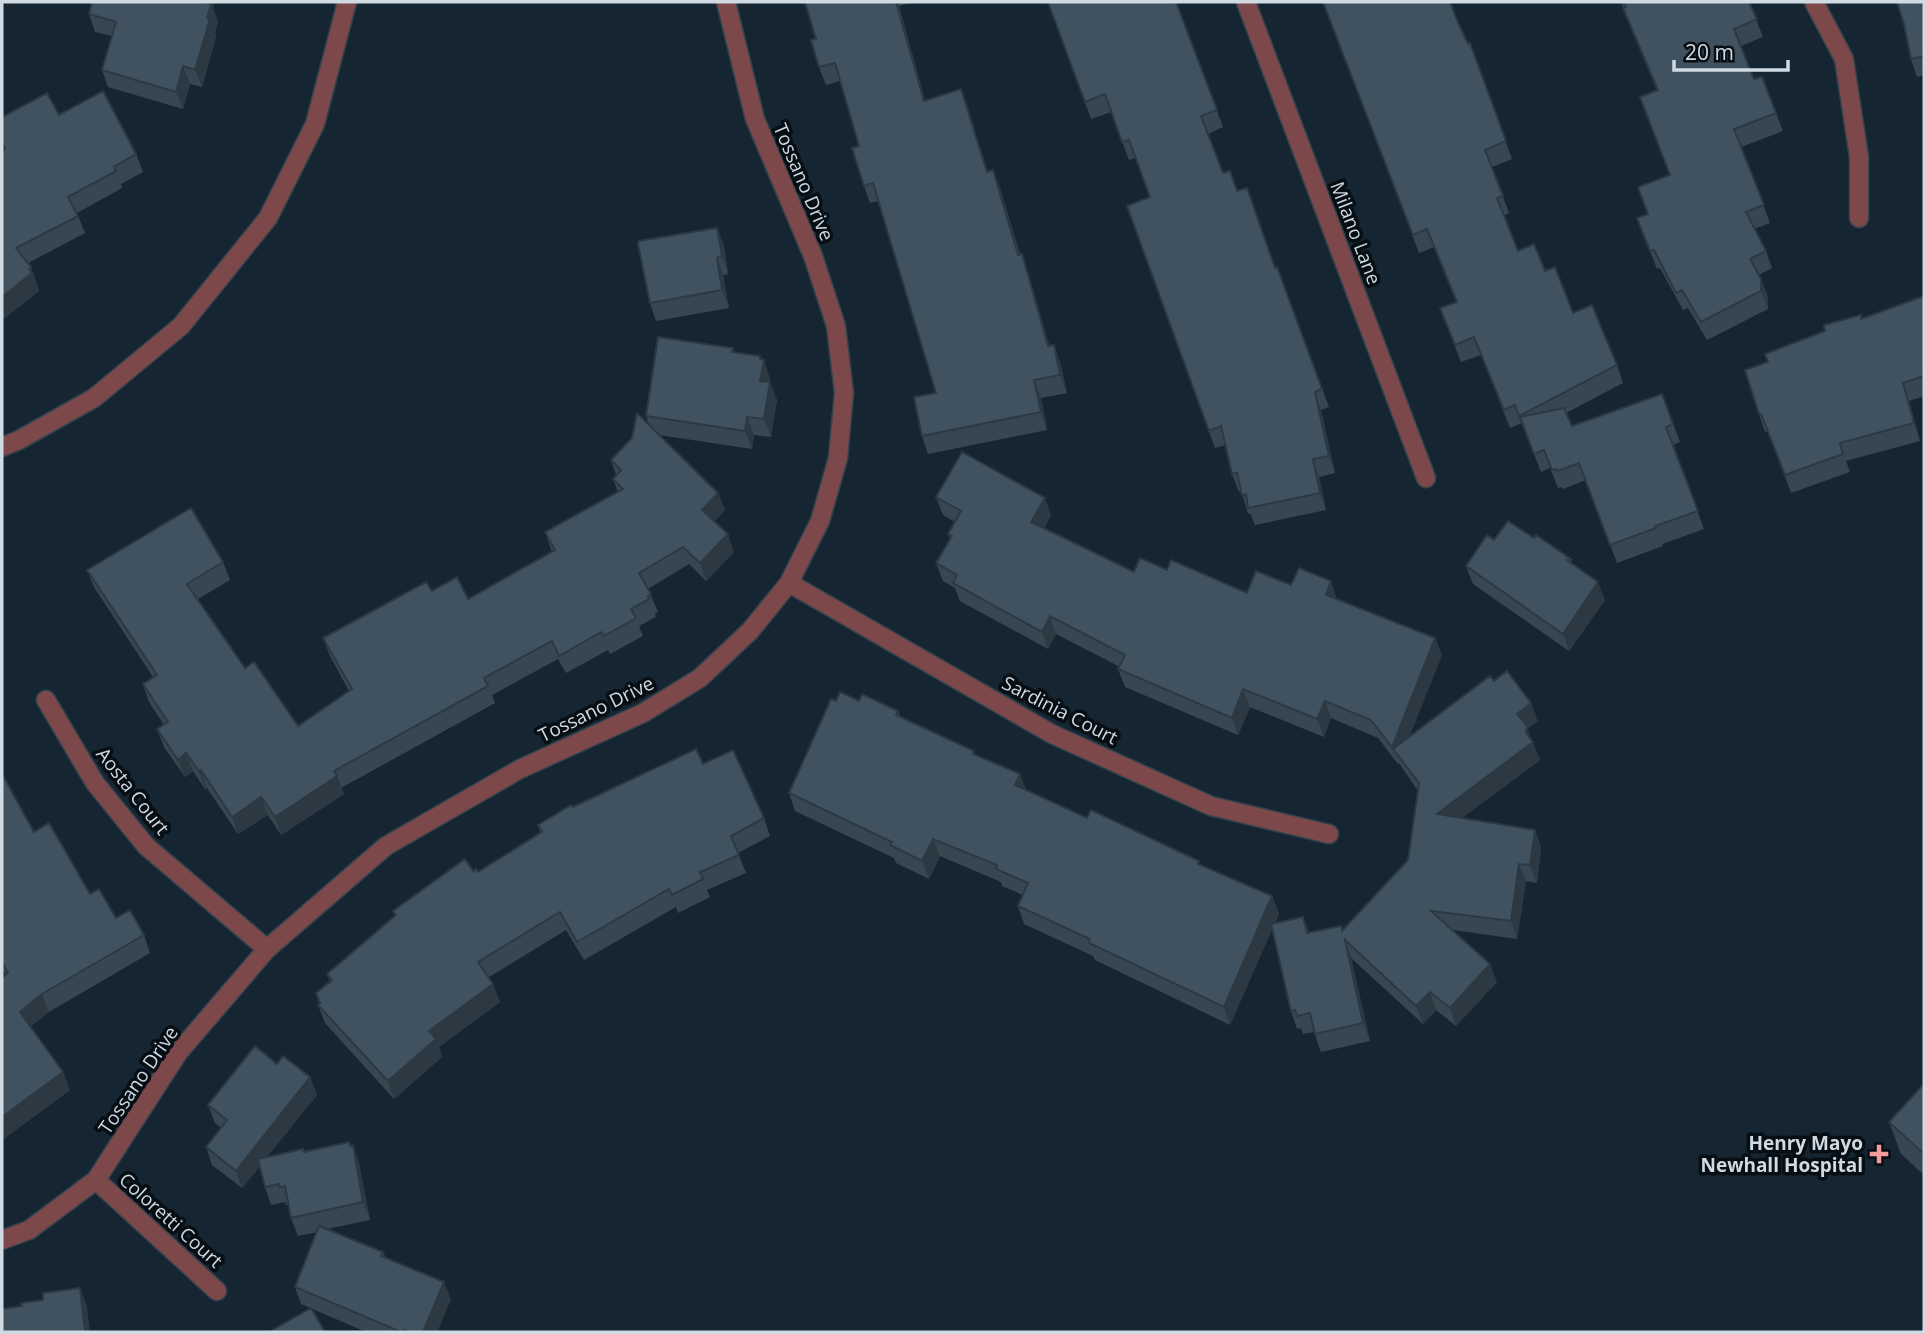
<svg xmlns="http://www.w3.org/2000/svg" width="1926" height="1334" font-family="'Open Sans',sans-serif">
	<style>
		.lines { fill: none; stroke-linecap: round; stroke-linejoin: round }
		.minor-casing { stroke: #33434e; stroke-width: 21 }
		.minor { stroke: #7c484a; stroke-width: 18 }
		.wall { fill: #374752 }
		.shaded-wall { fill: #2d3942 }
		.building { fill: #40525f; stroke: #2d3942; stroke-width: 2 }
		.poi-dot { fill: #f59b9d; stroke: #070e14; stroke-width: 2.5 }
		.labels { text-anchor: middle; stroke-width: 7; stroke-linejoin: round; paint-order: stroke }
		.street-label { font-size: 19px; fill: #cfdae2; stroke: #070e14 }
		.poi-label { font-size: 19px; font-weight: bold; fill: #cfdae2; stroke: #070e14; text-anchor: end }
	</style>
	<rect width="100%" height="100%" fill="#152632"/>
	<g class="lines">
		<g class="minor-casing">
			<path id="minor" d="M1246 2 1426 478
				M1814 2 1844 59 1859 157V218
				M2 447 19 440 94 398 181 326 268 218 315 124 347 2
				M789 583 1052 734 1211 806 1329 834
				M46 700 95 783 146 846 267 949
				M96 1180 217 1291
				M2 1240 29 1230 96 1180 178 1053 267 949 386 846 520 769 643 713 700 678 750 631 789 583 820 521 838 458 844 393 836 326 813 256 755 119 726 2"/>
		</g>
		<use href="#minor" class="minor"/>
	</g>
	<path class="wall" d="M90 2H213L214 4 213 8 218 22 215 32 216 37 202 87 190 84 183 109 108 87 102 70 112 36 95 32 89 14 91 5Z
		M805 2H914L899 6 925 100 961 89 988 172 993 170 1000 188 1020 254 1028 272 1049 346 1060 362 1067 393 1041 398 1047 430 928 454 922 436 936 393 878 201 870 203 864 186 859 146 840 81 826 85 819 67 816 39Z
		M1048 2H1176L1223 127 1208 134 1223 173 1237 191 1275 268 1277 267 1329 407 1321 410 1335 473 1319 477 1326 510 1255 525 1250 513 1248 514 1241 491 1239 492 1232 474 1226 445 1215 448 1127 206 1150 197 1135 158 1129 160 1111 112 1091 119Z
		M1323 2 1459 25 1468 44 1470 43 1512 159 1492 167 1509 213 1504 215 1518 251 1545 271 1573 313 1617 365 1623 383 1566 413 1572 426 1662 394 1680 442 1673 445 1704 529 1662 544 1663 546 1617 563 1586 480 1563 489 1562 487 1558 488 1550 468 1541 472 1522 423 1510 428 1481 355 1461 362 1440 308 1456 302 1434 247 1419 253Z
		M1621 2H1749L1763 37 1741 46 1754 79 1762 77 1783 131 1741 147 1770 223 1754 229 1766 251 1772 268 1759 275 1768 297V309L1707 340 1688 308 1683 310 1660 268 1657 269 1637 218 1648 214 1670 175 1657 91 1630 26Z
		M1924 2V75L1917 77 1911 59 1904 24Z
		M59 115 136 154 143 172 121 184 122 188 77 213 85 233 28 263 31 267 39 291 2 320V152L3 151 2 148V117Z
		M717 228 724 246 728 274 723 275 729 308 656 321 650 303Z
		M1924 296V396L1909 401 1920 441 1846 461 1850 472 1791 493 1768 431 1765 432 1759 414 1768 362 1825 331Z
		M734 352 760 356 770 378 769 382 777 400 771 437 754 435 752 449 659 435 718 493 725 510 714 521 734 552 706 581 689 564 648 589 658 612 655 614 656 617 639 626 643 636 610 654 608 650 566 673 558 659 492 695 495 703 341 788 344 794 281 835 268 815 238 834 207 788 205 789 193 771 185 777 164 747 157 729 164 725 149 702 143 684 153 677 94 587 87 570 223 562 230 580 198 599 245 668 298 726 349 691 330 656 323 638 432 591 468 599 552 552 545 532 618 492 613 479 616 475 611 460 649 425 646 416Z
		M936 497 1051 515 1044 528 1134 572 1167 570 1247 593 1291 585 1337 599 1442 655 1409 736 1494 681 1538 721 1527 729 1540 760 1462 818 1535 830 1541 848 1537 883 1526 881 1517 939 1453 930 1497 982 1456 1026 1436 1010 1423 1024 1351 958 1370 1041 1321 1052 1314 1032 1303 1034 1301 1028 1297 1029 1291 1011 1272 929 1230 1025 1095 960 1093 956 1024 924 1018 906 1023 895 1002 886 1001 882 940 856 929 879 896 863 894 858 795 811 789 793 836 701H859L898 711 901 718 975 755 1026 790 1087 818 1200 865 1272 896 1279 914 1275 924 1303 917 1309 933 1341 926 1343 931 1408 860 1418 791 1399 763 1398 764 1378 738 1331 718 1324 737 1250 707 1238 735 1125 687 1118 669 1120 667 1056 634 1048 649 960 601 955 588 943 581 936 563 950 539 948 534 955 522 943 515Z
		M1534 538 1571 559 1572 564 1605 600 1569 651 1473 584 1466 566 1494 540Z
		M703 764 764 818 770 836 738 853 746 873 707 890 710 897 678 913 676 907 584 960 566 930 489 977 500 1002 439 1047 442 1057 394 1099 325 1023 318 1005 320 1003 316 993 330 982 327 974 395 916 393 911 473 871 478 872 540 832 538 825 573 807Z
		M2 774 34 832 90 894 116 918 144 935 150 953 49 1012 30 1027 70 1090 2 1140 6 975 2 968Z
		M277 1064 310 1077 317 1095 267 1157 350 1146 359 1163 370 1220 327 1229 383 1252 386 1258 451 1299 437 1332H366L301 1304 295 1287 317 1232 298 1236 291 1218 289 1205H286L285 1202 271 1205 265 1187 260 1166 242 1188 212 1165 206 1147 221 1128 215 1123 208 1105Z
		M1924 1087V1175L1901 1154 1889 1122Z"/>
	<path class="shaded-wall" d="M204 2H213L214 4 213 8 218 22 215 32 216 37 202 87 195 70Z
		M896 2H897L930 118 924 101Z
		M183 66 190 84 183 109 176 92Z
		M961 89 968 107 993 190 987 172Z
		M993 170 1000 188 1025 273 1018 255Z
		M717 228 724 246 728 274 722 256Z
		M1022 254 1028 272 1055 364 1048 346Z
		M717 258 723 275 729 308 722 290Z
		M31 267 39 291 2 320V297Z
		M1761 279 1768 297V309L1761 291Z
		M1054 345 1060 362 1067 393 1060 375Z
		M760 356 763 363 764 360 770 378 766 399 760 381Z
		M1034 380 1041 398 1047 430 1041 412Z
		M770 382 777 400 771 437 764 419Z
		M1903 383 1909 401 1920 441 1914 423Z
		M1315 392 1321 410 1335 473 1329 456Z
		M747 417 754 435 752 449 745 431Z
		M1313 459 1319 477 1326 510 1320 493Z
		M718 493 725 510 709 527 702 510Z
		M1045 498 1051 515 1037 540 1031 522Z
		M728 534 734 552 706 581 700 563Z
		M1331 581 1337 599 1326 595Z
		M1598 582 1605 600 1569 651 1563 634Z
		M1050 616 1056 634 1048 649 1042 632Z
		M1435 638 1442 655 1401 758 1393 749 1398 764 1392 747Z
		M1243 689 1250 707 1238 735 1232 718Z
		M1325 701 1331 718 1324 737 1317 719Z
		M1531 703 1538 721 1527 729 1540 760 1443 832 1437 814 1526 733 1517 714Z
		M186 753 193 771 185 777 178 760Z
		M201 770 207 788 205 789 199 771Z
		M1020 774 1027 792 1015 785Z
		M337 776 344 794 281 835 275 817Z
		M261 797 268 815 238 834 232 817Z
		M1535 830 1541 848 1537 883 1530 865Z
		M933 839 940 856 929 879 922 861Z
		M1519 864 1526 881 1517 939 1511 921Z
		M1272 896 1279 914 1230 1025 1224 1007Z
		M1345 940 1351 958 1370 1041 1363 1023Z
		M1490 964 1497 982 1456 1026 1450 1008Z
		M493 984 500 1002 439 1047 442 1057 394 1099 388 1081 429 1031Z
		M1430 992 1436 1010 1423 1024 1416 1006Z
		M42 994 49 1012 26 1030 20 1012Z
		M63 1072 70 1090 2 1140V1117Z
		M310 1077 317 1095 242 1188 236 1171Z
		M353 1145 359 1163 370 1220 363 1202Z
		M444 1282 451 1299 437 1332H423Z
		M80 1288 87 1306 90 1332H85Z"/>
	<path class="building" d="M92 2H205L211 4 207 18 210 19 195 70 183 66 176 92 102 70 116 22 89 14Z
		M805 2H896L924 101 961 89 987 172 993 170 1018 255 1022 254 1048 346 1054 345 1060 375 1034 380 1041 412 922 436 914 397 936 393 873 183 864 186 852 148 859 146 835 63 819 67 811 40 816 39Z
		M1048 2H1176L1217 110 1201 116 1223 173 1230 171 1237 191 1247 188 1275 268 1277 267 1322 389 1315 392 1329 456 1313 459 1320 493 1248 508 1246 494 1242 496 1237 473 1232 474 1221 426 1209 431 1127 206 1150 197 1129 140 1122 142 1105 94 1085 102Z
		M1323 2H1450L1459 25 1468 44 1470 43 1506 141 1485 150 1503 196 1497 198 1518 251 1534 244 1545 271 1555 267 1573 313 1592 305 1617 365 1519 416 1515 405 1504 410 1474 337 1455 345 1440 308 1457 302 1427 229 1413 235Z
		M1623 2H1749L1757 19 1734 29 1754 79 1762 77 1776 113 1734 129 1764 205 1746 212 1766 251 1750 259 1761 279V291L1701 322 1682 290 1676 293 1654 250 1650 251 1637 218 1648 214 1638 187 1670 175 1640 97 1658 90 1623 8 1626 7Z
		M1897 2H1924V56L1911 59 1904 24Z
		M103 91 136 154 114 167 116 171 68 197 78 216 16 248 31 267 29 269 32 273 2 297V152L5 149 2 142V117L47 93 59 115Z
		M717 228 722 256 717 258 722 290 650 303 638 244 639 241Z
		M1924 296V376L1903 383 1914 423 1840 443 1843 454 1785 475 1761 414H1759L1745 370 1768 362 1765 354 1825 331 1824 325 1861 315V319Z
		M658 337 733 348 732 352 760 356V359L764 360 760 381 770 382 764 419 747 417 745 431 646 416Z
		M1662 394 1673 424 1666 427 1698 511 1655 526 1656 528 1610 545 1579 463 1557 471 1556 469 1552 470 1544 450 1534 454 1520 417 1564 408 1572 426Z
		M637 413 718 493 702 510 728 534 700 563 683 547 639 573 651 594 648 596 649 599 631 609 636 618 604 636 601 632 559 656 552 641 484 678 488 686 334 771 337 776 275 817 261 797 232 817 201 770 199 771 186 753 178 760 157 729 168 722 143 684 157 675 87 570 191 508 223 562 187 584 245 668 254 662 298 726 352 689 323 638 426 582 432 591 457 577 468 599 555 550 545 532 623 489 613 479 621 470 611 460 632 438Z
		M962 452 1045 498 1031 522 1134 572 1140 558 1167 570 1171 560 1247 593 1256 571 1291 585 1299 568 1331 581 1326 595 1435 638 1392 747 1371 720 1325 701 1317 719 1243 689 1232 718 1118 669 1125 655 1050 616 1042 632 953 583 957 575 936 563 952 536 948 534 961 511 936 497Z
		M1508 521 1534 538 1536 535 1571 559 1567 560 1598 582 1563 634 1466 566 1487 535 1494 540Z
		M1507 671 1531 703 1517 714 1527 726 1526 733 1533 742 1437 814 1535 830 1530 865 1519 864 1511 921 1431 911 1490 964 1450 1008 1430 992 1416 1006 1345 940 1363 1023 1315 1034 1310 1013 1297 1016 1295 1010 1291 1011 1271 924 1303 917 1307 933 1341 926 1342 931 1408 860 1419 783 1393 749 1490 676 1494 681Z
		M840 692 859 701 862 694 898 711 896 715 974 751 973 754 1020 774 1015 785 1087 818 1091 810 1199 861 1198 864 1272 896 1224 1007 1089 943 1090 939 1018 906 1028 883 996 869 997 865 933 839 922 861 890 845 892 842 789 793 831 699 836 701Z
		M696 749 703 764 733 750 764 818 731 836 739 855 700 872 703 879 672 895 669 889 577 942 560 912 478 962 493 984 429 1031 436 1039 388 1081 318 1005 320 1003 316 993 332 980 327 974 396 915 393 911 465 859 473 871 476 869 478 872 542 832 538 825 571 805 573 807Z
		M2 774 34 832 49 823 90 894 99 889 116 918 130 910 144 935 42 994 20 1012 63 1072 2 1117V978L8 973 2 962Z
		M255 1046 277 1064 283 1056 310 1077 236 1171 206 1147 227 1120 208 1105Z
		M1922 1086 1924 1087V1154L1889 1122Z
		M349 1142 350 1146 353 1145 363 1202 291 1218 285 1186 280 1188 279 1184 265 1187 258 1159 303 1149 304 1152Z
		M319 1226 383 1252 381 1256 444 1282 423 1332H410L404 1330 403 1332H401L295 1287Z
		M80 1288 85 1332H2V1309L22 1306 21 1303 43 1300V1293Z
		M311 1308 325 1332H269Z"/>
	<path class="poi-dot" d="M1875.5 1143.5h7v7h7v7h-7v7h-7v-7h-7v-7h7z"/>
	<g class="labels">
		<g class="street-label">
			<text transform="translate(804 182) rotate(67)" y="7">Tossano Drive</text>
			<text transform="translate(1356 233) rotate(69)" y="7">Milano Lane</text>
			<text transform="translate(596 709) rotate(-26)" y="7">Tossano Drive</text>
			<text transform="translate(1060 710) rotate(27)" y="7">Sardinia Court</text>
			<text transform="translate(133 791) rotate(52)" y="7">Aosta Court</text>
			<text transform="translate(138 1080) rotate(-56)" y="7">Tossano Drive</text>
			<text transform="translate(171 1220) rotate(42)" y="7">Coloretti Court</text>
		</g>
		<g class="poi-label">
			<text x="1863" y="1150">Henry Mayo<tspan x="1863" dy="22">Newhall Hospital</tspan></text>
		</g>
	</g>
	<rect width="1926" height="1334" fill="none" stroke="#cfdae2" stroke-width="7"/>
	<path d="M1674 60v10h114v-10" fill="none" stroke="#cfdae2" stroke-width="3.5"/>
	<text x="1685" y="60" font-size="21" fill="#cfdae2" stroke="#070e14" stroke-width="5" paint-order="stroke">20 m</text>
</svg>
